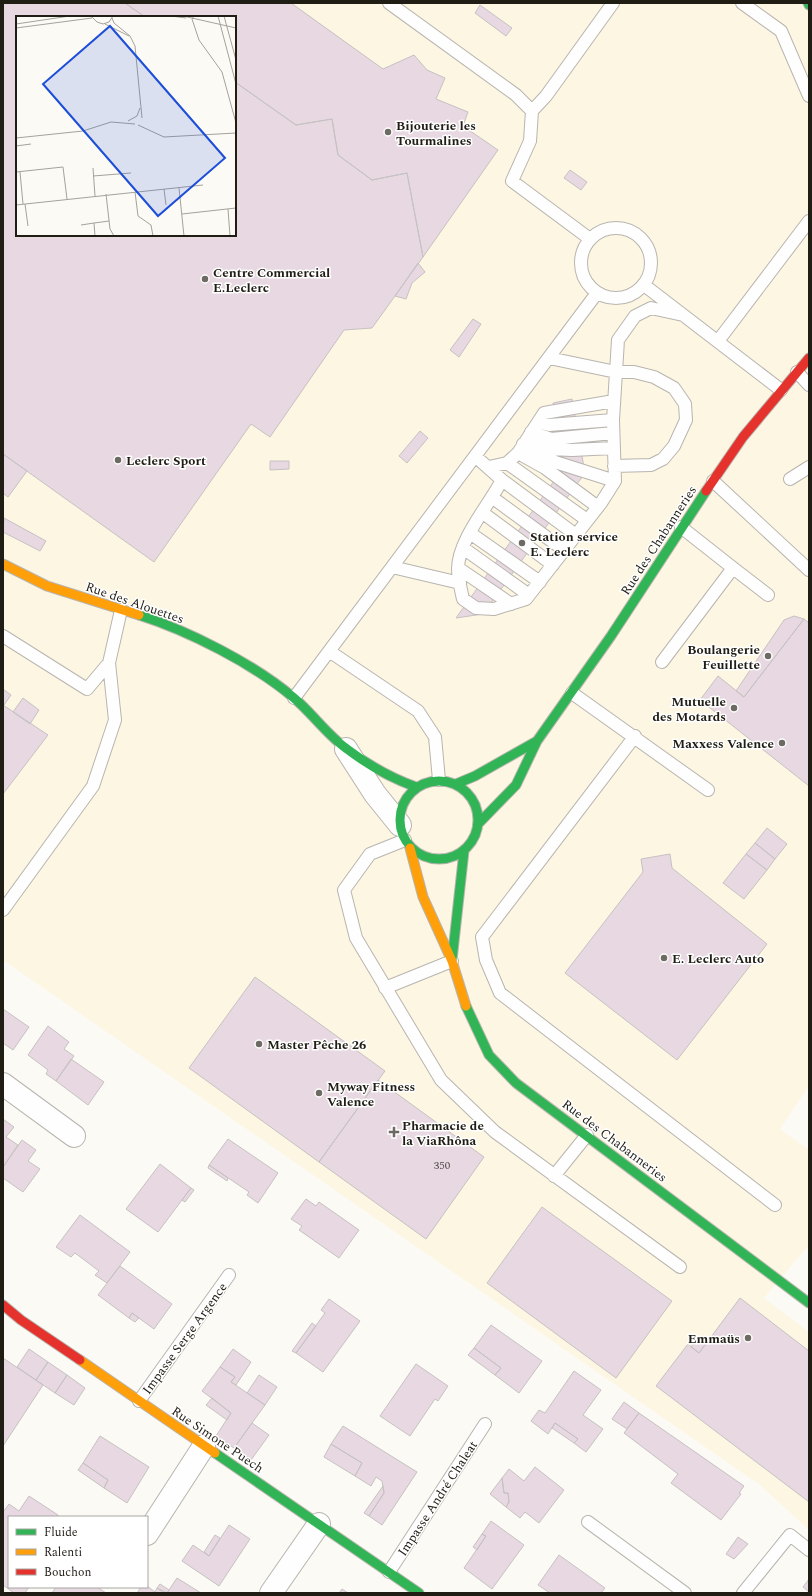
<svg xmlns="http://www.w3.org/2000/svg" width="812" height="1596" font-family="Spectral,serif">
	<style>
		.built { fill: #fdf6e3; fill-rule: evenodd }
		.building { fill: #e7d8e1; stroke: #c6c2c2 }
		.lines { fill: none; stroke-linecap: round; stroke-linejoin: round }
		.lane-casing { stroke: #b8b5af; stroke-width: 14 }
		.street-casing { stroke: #b8b5af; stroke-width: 24 }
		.fast-casing { stroke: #b8b5af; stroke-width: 11 }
		.slow-casing { stroke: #b8b5af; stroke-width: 11 }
		.jam-casing { stroke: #b8b5af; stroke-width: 11 }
		.lane { stroke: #fffefe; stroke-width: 12 }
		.street { stroke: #fffefe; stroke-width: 22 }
		.fast { stroke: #30b455; stroke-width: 9 }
		.slow { stroke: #ff9f0a; stroke-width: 9 }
		.jam { stroke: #e5322d; stroke-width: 9 }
		.poi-dot { fill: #6d6a63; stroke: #fff; stroke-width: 1.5 }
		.labels { text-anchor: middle; stroke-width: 3; stroke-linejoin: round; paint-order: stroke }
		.number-label { font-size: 11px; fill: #524c48 }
		.poi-label { font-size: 13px; font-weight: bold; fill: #201d15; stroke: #fff; text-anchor: start }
		.street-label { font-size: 13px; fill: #201d15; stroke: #fff }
		.inset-road { fill: none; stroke: #a4a29b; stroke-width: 1 }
		.view { fill: #1d4ed8; fill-opacity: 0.15; stroke: #1d4ed8; stroke-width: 2 }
		.inset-edge { fill: none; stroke: #201d15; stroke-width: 2 }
	</style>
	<rect width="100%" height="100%" fill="#fcfaf5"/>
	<path class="built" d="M3 3H809V1086L780 1129 809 1150V1245L764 1298 809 1332V1530L760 1485 3 960ZM17 17H235V235H17Z"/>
	<path class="building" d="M3 3H125L145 17H17V235H235V82L296 125 332 119 338 155 372 180 407 173 423 257 372 328 344 330 270 437 251 424 154 562 3 454Z
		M125 3H291L383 69 414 55 427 70 445 78 436 99 468 112 463 126 498 150 423 257 407 173 372 180 338 155 332 119 296 125 235 82V17H145Z
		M480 5 512 28 506 36 475 13Z
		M570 170 587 182 581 190 564 178Z
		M418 263 425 272 412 283 406 299 395 296Z
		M473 319 481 324 459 357 450 350Z
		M572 399 585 473 483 614 456 618 564 467 553 403Z
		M420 431 428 438 407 463 399 456Z
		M3 454 27 471 8 497 3 493Z
		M270 461H289V469L270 470Z
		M4 518 46 541 40 551 3 532Z
		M794 616 804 619 744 697 736 691 784 620Z
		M804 619 809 623V786L700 700 718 676 744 697Z
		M3 689 11 695 4 705H3Z
		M23 698 39 710 30 724 13 712Z
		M3 705 48 735 3 794Z
		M767 828 787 844 775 859 755 843Z
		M755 843 775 859 767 870 746 854Z
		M670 854 672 868 767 944 677 1060 565 973 643 872 641 859Z
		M746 854 767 870 744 899 723 883Z
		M255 977 385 1071 319 1162 189 1068Z
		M3 1009 29 1027 13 1050 3 1043Z
		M48 1026 69 1042 64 1049 74 1056 56 1081 46 1074 48 1070 28 1055Z
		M71 1059 104 1082 88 1105 56 1081Z
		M378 1080 484 1157 426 1239 319 1162Z
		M3 1119 14 1127 6 1137 18 1145 3 1167Z
		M228 1139 278 1173 258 1203 247 1195 249 1192 209 1165Z
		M22 1140 36 1150 28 1161 40 1169 23 1192 3 1178V1167Z
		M160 1164 191 1188 158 1232 126 1209Z
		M209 1165 228 1178 227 1181 208 1168Z
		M191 1188 194 1190 185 1202 182 1200Z
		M306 1199 316 1206 319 1202 359 1230 339 1258 299 1230 302 1226 291 1219Z
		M542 1207 672 1301 616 1378 487 1283Z
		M80 1215 130 1252 107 1283 95 1275 99 1271 75 1253 71 1257 56 1247Z
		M120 1266 172 1304 154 1329 132 1313 129 1318 98 1295Z
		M740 1298 809 1351V1502L656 1386 688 1344 699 1353Z
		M329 1299 360 1321 323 1372 296 1353 325 1313 321 1310Z
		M132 1313 139 1318 135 1322 129 1318Z
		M312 1323 316 1326 296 1353 292 1351Z
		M491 1325 542 1361 519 1393 495 1375 501 1368 474 1348Z
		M699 1336 707 1342 699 1353 691 1347Z
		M474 1348 501 1368 495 1375 468 1355Z
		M29 1349 48 1362 36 1380 17 1367Z
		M233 1349 251 1362 236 1385 231 1382 235 1377 220 1367Z
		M3 1358 43 1385 3 1446Z
		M48 1362 67 1375 55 1393 36 1380Z
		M416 1364 448 1386 438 1401 435 1399 410 1436 380 1416Z
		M220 1367 235 1377 231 1382 265 1405 234 1448 216 1436 231 1413 202 1391Z
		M574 1371 601 1390 583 1415 603 1429 586 1452 574 1443 578 1439 555 1423 548 1434 531 1421 539 1410 545 1413Z
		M67 1375 85 1388 74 1405 55 1393Z
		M259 1375 277 1387 265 1405 247 1393Z
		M212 1398 231 1413 227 1420 206 1405Z
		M624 1402 639 1413 627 1429 612 1419Z
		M639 1413 744 1486 739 1493 741 1494 721 1520 671 1483 678 1474 624 1433Z
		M252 1423 269 1435 251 1460 234 1448Z
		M555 1423 578 1439 574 1443 552 1428Z
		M343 1426 417 1472 382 1525 369 1516 384 1493 382 1481 376 1477 371 1486 355 1476 362 1463 331 1444Z
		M100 1436 149 1467 127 1503 104 1488 108 1480 83 1463Z
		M331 1444 362 1463 355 1476 324 1457Z
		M83 1463 108 1480 104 1488 78 1470Z
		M535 1467 564 1490 539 1523 525 1512 520 1518 506 1507 509 1502 508 1493H504L502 1478 509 1469 524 1481Z
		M502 1478 504 1493H508L509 1502 506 1507 490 1494Z
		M383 1486 384 1493 369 1516 364 1513Z
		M29 1496 58 1515 57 1517H9V1587H29L25 1593H14L3 1585V1512L9 1504 19 1511Z
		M491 1521 524 1545 492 1589 464 1568 486 1536 482 1534Z
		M229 1525 250 1539 219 1586 182 1561 193 1545 209 1556Z
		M482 1534 486 1536 477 1550 473 1547Z
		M215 1535 220 1538 209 1556 204 1552Z
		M738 1537 748 1544 734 1559 726 1554Z
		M559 1555 605 1588 601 1593H550L538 1585Z
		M177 1578 201 1593H167Z
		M809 1579V1592L803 1587Z
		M160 1584 169 1590 167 1593 157 1588Z
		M147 1586 155 1592 157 1588 164 1593H137L141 1587Z
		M56 1587H97L106 1593H52Z
		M342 1589 348 1593H339Z"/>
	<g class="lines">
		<g class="lane-casing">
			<path id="lane" d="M389 3 516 95 532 111 530 141 512 181 590 239
				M742 3 781 31 809 96
				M532 111 546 96 613 3
				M581 263a35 35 0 1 1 70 0a35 35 0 1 1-70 0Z
				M644 285 781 390
				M718 341 809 221
				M549 358 616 372 618 340 635 316 651 308 683 315
				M797 372 809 385
				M538 422 549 425 613 420
				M531 432 551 439 613 433
				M534 441 549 449 572 450 614 448
				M523 444 555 462 615 481
				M518 453 545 468 598 507
				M475 456 502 480C489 505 458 540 458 569 458 578 461 590 463 599L476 608 494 609 526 599 601 503 615 481 613 420 616 372H634L654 377 674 388 685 404 686 420 674 446 663 459 651 465 614 466
				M507 463 587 520
				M489 467 507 463 518 453 544 413 614 401
				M790 479 809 467
				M502 480 576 535
				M713 481 809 570
				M493 498 564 550
				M483 513 553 565
				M470 533 540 582
				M463 548 529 595
				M392 567 460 583
				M458 568 511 604
				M733 568 768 595
				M3 636 87 689 109 663 121 610
				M329 651 418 711 435 737 439 780
				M662 662 733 568 681 527
				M572 693 708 790
				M294 698 597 293
				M635 736 482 937 486 960 500 993 775 1205
				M405 840 370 854 344 890 356 938 441 1080 495 1132 680 1267
				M3 910 93 786 115 720 109 663
				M385 988 452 961
				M554 1176 587 1135
				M139 1401 229 1275
				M588 1522 685 1593
				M389 1572 485 1424
				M743 1593 790 1535 809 1550"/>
		</g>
		<g class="street-casing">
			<path id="street" d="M346 749 375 794 400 825
				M3 1084 74 1136
				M147 1534 204 1446
				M271 1593 319 1524"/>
		</g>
		<g class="fast-casing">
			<path id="fast" d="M808 3 809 5
				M139 615C189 631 254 664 294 698 313 714 327 735 347 749 368 765 391 778 416 787
				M400 820a39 39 0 1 1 78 0a39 39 0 1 1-78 0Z
				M456 784 475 776 537 741
				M478 824 516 785 537 741 611 636 706 491
				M452 960 464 851
				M466 1006 489 1055 516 1083 809 1303
				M215 1453 419 1593"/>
		</g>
		<g class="slow-casing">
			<path id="slow" d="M3 564 47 586 139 615
				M410 848 423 897 452 961 466 1006
				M80 1360 215 1453"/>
		</g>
		<g class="jam-casing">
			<path id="jam" d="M706 491 743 437 809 358
				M3 1305 21 1320 80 1360"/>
		</g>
		<use href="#lane" class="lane"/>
		<use href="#street" class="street"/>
		<use href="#fast" class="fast"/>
		<use href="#slow" class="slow"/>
		<use href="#jam" class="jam"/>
	</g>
	<g class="poi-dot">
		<circle cx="388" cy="132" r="4"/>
		<circle cx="205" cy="279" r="4"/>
		<circle cx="118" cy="460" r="4"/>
		<circle cx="522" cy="543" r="4"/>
		<circle cx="768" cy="656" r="4"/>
		<circle cx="734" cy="708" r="4"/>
		<circle cx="782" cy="743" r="4"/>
		<circle cx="664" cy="958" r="4"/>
		<circle cx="259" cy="1044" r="4"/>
		<circle cx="319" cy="1093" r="4"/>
		<path d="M392 1126h4v4h4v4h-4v4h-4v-4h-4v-4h4z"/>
		<circle cx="748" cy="1338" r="4"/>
	</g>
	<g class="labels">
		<g class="number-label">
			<text x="442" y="1169">350</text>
		</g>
		<g class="poi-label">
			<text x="396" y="130">Bijouterie les<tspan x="396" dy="15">Tourmalines</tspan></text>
			<text x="213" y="277">Centre Commercial<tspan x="213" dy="15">E.Leclerc</tspan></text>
			<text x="126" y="465">Leclerc Sport</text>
			<text x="530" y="541">Station service<tspan x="530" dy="15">E. Leclerc</tspan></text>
			<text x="760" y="654" text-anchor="end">Boulangerie<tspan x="760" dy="15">Feuillette</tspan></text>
			<text x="726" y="706" text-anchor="end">Mutuelle<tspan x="726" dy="15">des Motards</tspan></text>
			<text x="774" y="748" text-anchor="end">Maxxess Valence</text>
			<text x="672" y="963">E. Leclerc Auto</text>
			<text x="267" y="1049">Master Pêche 26</text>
			<text x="327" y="1091">Myway Fitness<tspan x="327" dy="15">Valence</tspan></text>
			<text x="402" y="1130">Pharmacie de<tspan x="402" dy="15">la ViaRhôna</tspan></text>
			<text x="740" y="1343" text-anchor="end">Emmaüs</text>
		</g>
		<g class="street-label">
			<text transform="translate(658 540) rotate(-57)" y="5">Rue des Chabanneries</text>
			<text transform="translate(135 602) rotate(19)" y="5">Rue des Alouettes</text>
			<text transform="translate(615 1140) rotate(37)" y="5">Rue des Chabanneries</text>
			<text transform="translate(184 1338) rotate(-54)" y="5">Impasse Serge Argence</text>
			<text transform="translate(218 1439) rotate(34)" y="5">Rue Simone Puech</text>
			<text transform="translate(437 1498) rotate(-57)" y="5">Impasse André Chaleat</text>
		</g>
	</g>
	<g transform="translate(16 16)">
		<rect width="220" height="220" fill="#fcfaf5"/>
		<path class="inset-road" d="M155 0 170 2M167 0 220 12M178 0 176 3 183 24 206 56 220 107M202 0 220 68M208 0 220 44M76 1 81 6 87 8 93 6 97 0M96 2 98 7 114 20 119 30 126 102M0 8 54 0M89 8 113 20M0 12 76 2M112 105 121 100 124 92M122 109 148 121 220 117M0 122 67 115 95 106 119 108M0 130 15 128M77 152 79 180M0 156 47 151 51 183M4 156 7 188M77 160 115 157M163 172 168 220M148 173 150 189M119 176 122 200 135 209 137 220M90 178 94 213 98 220M9 188 12 210M0 189 187 169M212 193 214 220M166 198 220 192M65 209 78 207M79 220 78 207 93 205"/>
		<path class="view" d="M94 10 209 142 142 200 27 68Z"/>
		<rect width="220" height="220" class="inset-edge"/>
	</g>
	<rect width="812" height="1596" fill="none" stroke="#201d15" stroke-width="8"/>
	<rect x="8" y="1516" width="140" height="72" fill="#ffffff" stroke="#a6a5a1"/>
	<rect x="16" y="1529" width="20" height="6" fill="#30b455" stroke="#a6a5a1"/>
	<text x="44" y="1536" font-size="12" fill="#201d15">Fluide</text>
	<rect x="16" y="1549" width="20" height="6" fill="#ff9f0a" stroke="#a6a5a1"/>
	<text x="44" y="1556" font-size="12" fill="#201d15">Ralenti</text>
	<rect x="16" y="1569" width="20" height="6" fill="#e5322d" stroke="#a6a5a1"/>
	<text x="44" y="1576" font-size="12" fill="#201d15">Bouchon</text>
</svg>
